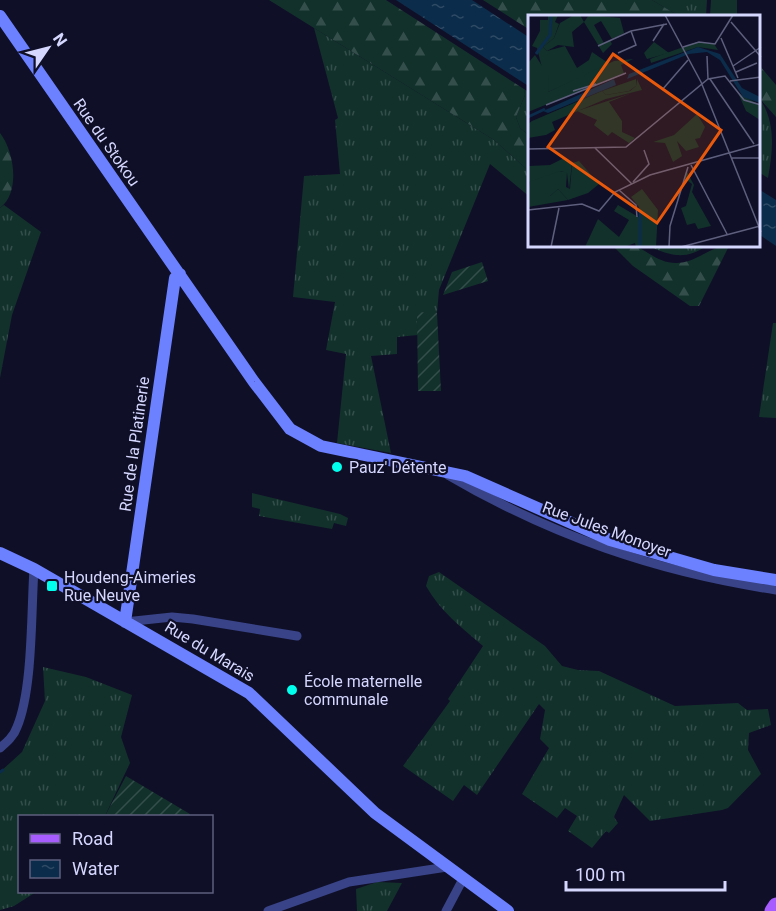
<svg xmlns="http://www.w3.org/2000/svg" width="776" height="911" font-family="Roboto,sans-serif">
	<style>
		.grass { fill: url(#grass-tufts) }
		.forest { fill: url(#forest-firs) }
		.garden { fill: url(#garden-furrows) }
		.pitch { fill: #12312b }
		.water { fill: url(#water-ripples) }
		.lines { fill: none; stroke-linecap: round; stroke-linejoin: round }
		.stream { stroke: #0b2c4a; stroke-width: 3 }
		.street { stroke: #394387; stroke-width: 9 }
		.secondary { stroke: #6c81ff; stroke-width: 12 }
		.primary { stroke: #a75cff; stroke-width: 15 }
		.poi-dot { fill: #01ffee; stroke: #0f0f27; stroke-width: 2 }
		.labels { text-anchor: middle; stroke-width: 4.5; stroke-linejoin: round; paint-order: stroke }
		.street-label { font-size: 16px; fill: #d5d7ff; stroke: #0f0f27 }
		.poi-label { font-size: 16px; fill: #d5d7ff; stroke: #0f0f27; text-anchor: start }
		.inset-river { fill: none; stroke: #0b2c4a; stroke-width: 3 }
		.inset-road { fill: none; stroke: #5e5f7d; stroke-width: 1.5 }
		.view { fill: #e8590c; fill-opacity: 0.15; stroke: #e8590c; stroke-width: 3 }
		.inset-edge { fill: none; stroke: #d5d7ff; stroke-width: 3 }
	</style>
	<defs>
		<pattern id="grass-tufts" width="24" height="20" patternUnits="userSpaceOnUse" patternTransform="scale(1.5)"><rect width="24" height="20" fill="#12312b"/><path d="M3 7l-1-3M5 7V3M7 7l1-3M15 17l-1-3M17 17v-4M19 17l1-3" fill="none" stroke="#344e4b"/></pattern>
		<pattern id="forest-firs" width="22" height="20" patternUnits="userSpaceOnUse" patternTransform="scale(1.5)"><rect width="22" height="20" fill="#12312b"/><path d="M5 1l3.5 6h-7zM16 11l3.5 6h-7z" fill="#344e4b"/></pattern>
		<pattern id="garden-furrows" width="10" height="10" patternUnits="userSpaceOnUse" patternTransform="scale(1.5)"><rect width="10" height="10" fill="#12312b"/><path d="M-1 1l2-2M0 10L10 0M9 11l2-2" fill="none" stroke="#344e4b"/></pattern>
		<pattern id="water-ripples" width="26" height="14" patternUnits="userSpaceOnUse" patternTransform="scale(1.5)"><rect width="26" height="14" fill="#0b2c4a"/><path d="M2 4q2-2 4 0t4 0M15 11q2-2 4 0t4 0" fill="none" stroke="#2e4a65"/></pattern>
	</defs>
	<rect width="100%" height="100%" fill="#0f0f27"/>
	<path class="grass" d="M652 0H707L706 16H679Z
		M314 28 494 140 530 172V197L490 164 439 290 437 313H417L418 335 397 337V354L371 356 391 453 337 443 346 354 326 350 335 302 293 297 304 176 340 174 335 120 338 118Z
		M524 89 530 93V136L520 128 516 117 525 95Z
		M760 99C776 123 773 150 768 178L760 173Z
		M4 205 41 232 12 315 0 378V208Z
		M648 246H706C685 261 669 255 648 246Z
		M773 323H776V418L759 417Z
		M252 493 340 514 348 518 346 526 334 523 332 529 259 516 260 509 252 507Z
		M439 572 545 646 562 666 578 670 599 671 675 706 738 703 747 710 768 709 771 725 749 733 748 750 761 774 728 808 722 810 650 821 624 795 614 817 618 823 609 833 606 831 592 848 568 831 577 816 565 808 557 818 522 794 549 748 540 739 545 710 539 704 477 795 464 785 453 801 403 766 450 701 448 699 483 646C462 628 440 611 426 586L429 576Z
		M43 667 86 677 132 695 121 737 130 763 105 816H20V892H36L14 906 0 910V772L22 752 45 701Z
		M377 882 402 883 387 911H357L356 889Z"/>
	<path class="forest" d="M269 0H386L524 89 525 95 516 117 520 128 530 136V172L494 140Z
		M483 0H652L679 16H530V30Z
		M760 66 776 85V117L760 99Z
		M0 133C14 151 21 192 0 208Z
		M613 246C620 246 630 244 637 247 650 253 660 263 676 263 697 263 709 246 729 246L699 306H690L633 266Z"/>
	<path class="garden" d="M482 262 488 281 443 295 452 272Z
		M417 312 437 313 441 391H418Z
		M126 776 190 814 188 816H105Z"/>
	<path class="pitch" d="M711 0H737V16H710Z"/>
	<path class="water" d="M396 0H472L530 38V87Z
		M760 190 776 200V246L760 235Z"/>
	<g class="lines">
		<path class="stream" d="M0 772 3 770"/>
		<path class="street" d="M448 475C552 536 657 572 776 590
			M125 622 172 617 193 619 297 636
			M0 748C7 742 14 736 17 727 33 689 31 612 34 569
			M268 911 349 882 447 867
			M446 911 463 879"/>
		<path class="secondary" d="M0 16 254 382 290 429 321 446 465 476 610 540 714 570 776 580
			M0 553 34 569 249 693 375 813 508 911
			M125 622 175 278 180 274"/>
		<path class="primary" d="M772 911 776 905"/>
	</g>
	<g class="poi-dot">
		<circle cx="337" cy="467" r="6"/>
		<rect x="46" y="580" width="12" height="12" rx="3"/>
		<circle cx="292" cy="690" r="6"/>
	</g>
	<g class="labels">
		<g class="street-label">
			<text transform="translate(107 142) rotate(55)" y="6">Rue du Stokou</text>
			<text transform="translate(134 444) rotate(-82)" y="6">Rue de la Platinerie</text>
			<text transform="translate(607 529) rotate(20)" y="6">Rue Jules Monoyer</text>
			<text transform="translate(210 651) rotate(31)" y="6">Rue du Marais</text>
		</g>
		<g class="poi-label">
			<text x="349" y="473">Pauz' Détente</text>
			<text x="64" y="583">Houdeng-Aimeries<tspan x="64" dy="18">Rue Neuve</tspan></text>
			<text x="304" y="687">École maternelle<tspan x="304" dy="18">communale</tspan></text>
		</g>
	</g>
	<g transform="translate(528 15)">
		<rect width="232" height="232" fill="#0f0f27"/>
		<path d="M20 0H30L27 7 31 9 26 23 15 32 19 36 37 31 49 53 61 45 64 37 83 50 20 77 9 33 4 31 12 16V5H20ZM61 0 92 3 96 18 84 24 73 6 66 10 76 28 82 25 84 29 75 38 56 7ZM126 27 141 38 119 44 116 38ZM108 64V71L101 76 78 80 74 76ZM104 78 81 87 94 106V117L107 123 101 128 84 117 80 121 66 110 69 105 49 96ZM210 78 232 90V105L218 96ZM169 99 177 112 172 123 167 124 171 132 158 136 149 126 154 141 145 147 137 128 125 127 146 120ZM51 146 71 169 60 178 40 185 30 174 22 181H0L2 165 31 156 39 157 38 172 42 174 44 148ZM159 157 166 170 164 177 183 211 170 214 167 208 159 210 153 193 158 191 164 169 156 163ZM114 174 130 195 128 232H108L107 228 96 232H57L70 204 91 222 101 205 86 196 90 190 112 203 111 192 103 182Z" fill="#12312b"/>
		<path d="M46 0H52L56 7 44 17 46 32 30 30 19 36 15 32 26 23 32 8ZM169 27 186 29 190 35 170 32 123 48 122 44ZM7 40 21 62 20 77 86 46 105 44 93 50 96 58 0 97V48ZM109 64 114 75 78 84 24 107 27 115 18 120 0 123V109L4 106 74 76 78 80 102 76 108 71ZM36 143 44 148 41 175 39 158 33 156 0 167 1 151 22 150ZM30 174 40 185 0 192V181H22Z" fill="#12312b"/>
		<path d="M170 32 192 39 214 73 232 82V88L215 82 192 45 179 37 161 39 99 64 101 59ZM86 64 88 70 20 98 15 96Z" fill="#0b2c4a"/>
		<path class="inset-river" d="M8 39 22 20 23 0M0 102 17 94M112 232V196"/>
		<path class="inset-road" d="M137 0 173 67 233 217M203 7 233 42M193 23 210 63M125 26 136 9M70 31 103 16 139 9M155 32 171 27 187 29 205 0M90 38 108 30 103 16M179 41 180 64M205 51 233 32M208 57 229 48M182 64 226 129M202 66 233 62M134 75 160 45M45 76 68 69M18 90 98 58M67 133 104 169M0 134 98 132 180 64 197 61 216 85 233 90M204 143H233M163 150 199 219M105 167 121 149 116 135M91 175 108 190 109 202M0 195 54 189 71 196 87 177 122 160 233 129M23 232 31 193M141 232 142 211 160 152M153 232 232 211"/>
		<path class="view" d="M85 39 193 115 129 208 20 132Z"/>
		<rect width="232" height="232" class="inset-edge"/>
	</g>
	<rect x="18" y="815" width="195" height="78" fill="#0f0f27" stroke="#5e5f7d" stroke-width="1.5"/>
	<rect x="30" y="834" width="30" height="9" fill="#a75cff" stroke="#5e5f7d" stroke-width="1.5"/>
	<text x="72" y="845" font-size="18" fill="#d5d7ff">Road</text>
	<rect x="30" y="860" width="30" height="18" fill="url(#water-ripples)" stroke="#5e5f7d" stroke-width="1.5"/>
	<text x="72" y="875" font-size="18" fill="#d5d7ff">Water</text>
	<g transform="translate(48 48) rotate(55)" stroke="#0f0f27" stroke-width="4.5" paint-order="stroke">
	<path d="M0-4.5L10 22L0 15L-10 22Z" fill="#d5d7ff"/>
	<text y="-9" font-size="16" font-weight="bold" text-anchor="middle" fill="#d5d7ff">N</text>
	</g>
	<path d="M566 881v9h159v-9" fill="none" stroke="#d5d7ff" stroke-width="3"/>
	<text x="575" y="881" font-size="18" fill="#d5d7ff" stroke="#0f0f27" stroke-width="4.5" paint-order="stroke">100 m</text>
</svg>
